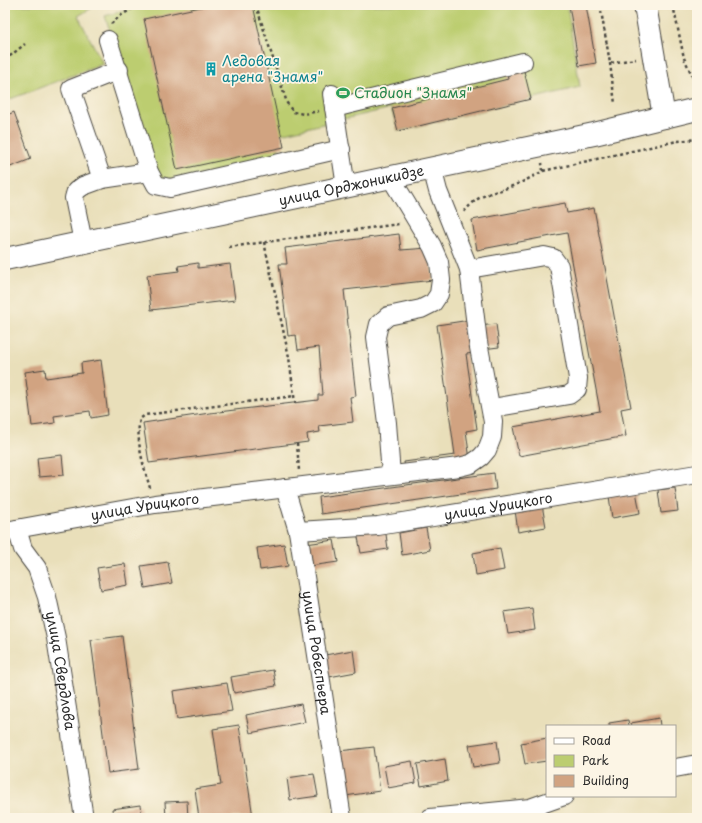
<svg xmlns="http://www.w3.org/2000/svg" width="702" height="823" font-family="'Playpen Sans',sans-serif">
	<style>
		.green { fill: #bccd70; stroke: #747c4e }
		.building { fill: #d1a381 }
		.lines { fill: none; stroke-linecap: round; stroke-linejoin: round }
		.minor-casing { stroke: #484640; stroke-width: 20 }
		.major-casing { stroke: #484640; stroke-width: 24 }
		.path { stroke: #484640; stroke-width: 2.5; stroke-dasharray: 3 3; stroke-linecap: butt }
		.minor { stroke: #fff; stroke-width: 18 }
		.major { stroke: #fff; stroke-width: 22 }
		.labels { text-anchor: middle; stroke-width: 3.5; stroke-linejoin: round; paint-order: stroke }
		.culture-label { font-size: 14px; fill: #0d838f; stroke: #fcf5e5; text-anchor: start }
		.leisure-label { font-size: 14px; fill: #27864d; stroke: #fcf5e5; text-anchor: start }
		.street-label { font-size: 14px; fill: #2b2b2b; stroke: #fcf5e5 }
	</style>
	<rect width="100%" height="100%" fill="#fcf5e5"/>
	<filter id="ink" filterUnits="userSpaceOnUse"><feTurbulence type="fractalNoise" baseFrequency=".025" numOctaves="2"/><feDisplacementMap in="SourceGraphic" scale="8" xChannelSelector="R" yChannelSelector="G"/><feConvolveMatrix kernelMatrix="1 2 1 2 8 2 1 2 1" color-interpolation-filters="sRGB"/></filter>
	<filter id="wash" filterUnits="userSpaceOnUse"><feTurbulence type="fractalNoise" baseFrequency=".012" numOctaves="4" result="noise"/><feDisplacementMap in="SourceGraphic" scale="16" xChannelSelector="R" yChannelSelector="G"/><feGaussianBlur stdDeviation="0.9" result="paint"/><feColorMatrix in="noise" values="0 0 0 0 0 0 0 0 0 0 0 0 0 0 0 0 0 1.4 0 .05"/><feComposite in="paint" operator="in"/></filter>
	<g filter="url(#wash)">
		<rect width="100%" height="100%" fill="#e9dfba"/>
		<path class="green" d="M5 5H97L78 16 103 64 5 101Z
			M134 5H567L580 87 398 131 391 108 276 135 281 160 159 188 146 139 105 16 134 7Z"/>
		<g id="blocks">
			<path class="building" d="M210 5H253L284 147 177 170 144 19Z
				M525 5H543V6L526 9Z
				M569 5H586L596 63 579 66Z
				M524 71 531 99 398 131 392 108 508 79 507 75Z
				M14 112 31 159 5 169V116Z
				M565 203 567 213 594 208 631 407 621 409 626 436 519 456 513 427 600 411 567 233 477 250 472 220Z
				M399 234 401 250 429 248 433 280 344 290 356 396 350 397 353 422 319 426 320 432 307 434 308 442 149 463 143 423 210 413 318 400V395H323L319 347 298 350 296 335 288 336 279 264H287L285 248Z
				M198 263V268L230 264 235 300 151 310 147 275 179 271 178 266Z
				M470 320 475 353 466 354 477 429 466 431 470 460 405 468 404 462 455 455 437 325Z
				M496 324 499 347 483 349 480 326Z
				M101 360 108 415 91 418 90 411 54 416 55 423 32 426 25 372 45 369 46 378 82 373 81 363Z
				M62 455 64 475 39 477 37 458Z
				M494 473 496 489 321 514 319 497Z
				M675 488 678 511 661 513 658 490Z
				M636 491 640 513 612 518 609 496Z
				M542 505 546 527 518 532 515 510Z
				M385 527 388 549 361 553 357 532Z
				M426 528 430 550 402 555 399 533Z
				M334 540 338 562 310 566 306 544Z
				M284 544 288 566 260 570 257 548Z
				M500 548 504 570 476 575 473 553Z
				M168 562 172 583 145 588 141 566Z
				M125 564 128 585 101 590 97 568Z
				M532 608 535 630 508 634 504 612Z
				M122 636 139 769 108 773 91 640Z
				M353 650 356 672 329 677 325 655Z
				M273 670 276 686 234 693 231 677Z
				M227 683 232 711 177 719 173 691Z
				M301 704 305 722 250 733 246 715Z
				M659 718 660 726H632L631 723Z
				M628 720 629 726H609V723Z
				M239 725 253 817 199 818 195 789 221 785 213 729Z
				M547 738V761L525 764 521 743Z
				M497 741 500 763 473 767 469 745Z
				M374 747 380 791 345 796 339 751Z
				M445 759 448 781 421 786 417 764Z
				M412 761 416 783 388 788 384 766Z
				M314 774 318 796 290 800 287 778Z
				M187 801 188 818H166L165 802Z
				M140 805 142 818H113L112 809Z"/>
		</g>
	</g>
	<g filter="url(#ink)">
		<use href="#blocks" fill-opacity="0" stroke="#484640" stroke-width="1"/>
		<g class="lines">
			<g class="minor-casing">
				<g id="minor">
					<path d="M108 40 149 172 156 185 170 188 341 149"/>
					<path d="M119 70 71 89 102 179 149 172"/>
					<path d="M332 94 346 187"/>
					<path d="M334 108 523 62"/>
					<path d="M83 242 74 198 76 191 83 186 102 179"/>
					<path d="M469 269 544 256 553 258 559 266 578 378 577 389 569 395 492 408"/>
					<path d="M391 475 387 423 376 337 379 324 388 316 421 309 433 303 439 294 441 280 439 262 432 246 391 178"/>
					<path id="s1" d="M285 488 298 531 342 818"/>
					<path id="s2" d="M17 529 23 549 37 568 47 597 56 638 84 818"/>
					<path id="s3" d="M5 531 155 504 459 467 471 464 481 457 487 450 492 437 493 422 478 342 469 269 438 191 432 168"/>
					<path id="s4" d="M298 531 378 526 697 474"/>
					<path d="M675 768 697 764"/>
					<path d="M430 818 530 808 564 796"/>
				</g>
			</g>
			<g class="major-casing">
				<g id="major">
					<path d="M645 5 664 117"/>
					<path id="s5" d="M5 259 594 134 697 109"/>
				</g>
			</g>
			<path class="path" d="M256 5 287 103 293 112 304 114 319 111
				M600 5 610 63 636 59
				M673 5 684 58 697 86
				M111 24 120 16 138 5
				M5 60 25 44
				M610 63 615 104
				M543 171 677 141 697 139
				M464 212C481 191 492 195 515 185 525 181 534 176 543 171L542 163
				M264 242 289 357 295 403
				M229 247 399 224
				M297 443 299 471
				M150 488C144 467 135 440 140 419L145 415 294 396"/>
			<use href="#minor" class="minor"/>
			<use href="#major" class="major"/>
		</g>
	</g>
	<defs>
		<g id="building-bare" transform="scale(1.08)"><path d="M-4-6H4V6H1V3H-1V6H-4ZM-2.5-4.3h1.7v1.8h-1.7ZM.8-4.3h1.7v1.8H.8ZM-2.5-1h1.7V.8h-1.7ZM.8-1h1.7V.8H.8Z" fill="#0f9aa8" stroke="#fcf5e5" stroke-width="2.5" paint-order="stroke"/></g>
		<g id="stadium-bare" transform="scale(1.08)"><path d="M0-5a6.5 5 0 1 0 0 10a6.5 5 0 1 0 0-10ZM-3.5-1.8h7v3.6h-7Z" fill="#2e9e5b" stroke="#fcf5e5" stroke-width="2.5" paint-order="stroke"/></g>
	</defs>
	<g fill-rule="evenodd">
		<use href="#building-bare" x="211" y="69"/>
		<use href="#stadium-bare" x="343" y="93"/>
	</g>
	<g class="labels">
		<g class="culture-label">
			<text x="222" y="66">Ледовая<tspan x="222" dy="16">арена "Знамя"</tspan></text>
		</g>
		<g class="leisure-label">
			<text x="354" y="98">Стадион "Знамя"</text>
		</g>
		<g class="street-label">
			<text dy="5" stroke="none"><textPath href="#s5" startOffset="354">улица Орджоникидзе</textPath></text>
			<text dy="5" stroke="none"><textPath href="#s4" startOffset="202">улица Урицкого</textPath></text>
			<text dy="5" stroke="none"><textPath href="#s3" startOffset="142">улица Урицкого</textPath></text>
			<text dy="5" stroke="none"><textPath href="#s1" startOffset="168">улица Робеспьера</textPath></text>
			<text dy="5" stroke="none"><textPath href="#s2" startOffset="150">улица Свердлова</textPath></text>
		</g>
	</g>
	<rect width="702" height="823" fill="none" stroke="#fcf5e5" stroke-width="20"/>
	<rect x="546" y="725" width="130" height="72" fill="#fcf5e5" stroke="#a8a49b"/>
	<rect x="554" y="738" width="20" height="6" fill="#ffffff" stroke="#a8a49b"/>
	<text x="582" y="745" font-size="12" fill="#2b2b2b">Road</text>
	<rect x="554" y="755" width="20" height="12" fill="#bccd70" stroke="#a8a49b"/>
	<text x="582" y="765" font-size="12" fill="#2b2b2b">Park</text>
	<rect x="554" y="775" width="20" height="12" fill="#d1a381" stroke="#a8a49b"/>
	<text x="582" y="785" font-size="12" fill="#2b2b2b">Building</text>
</svg>
